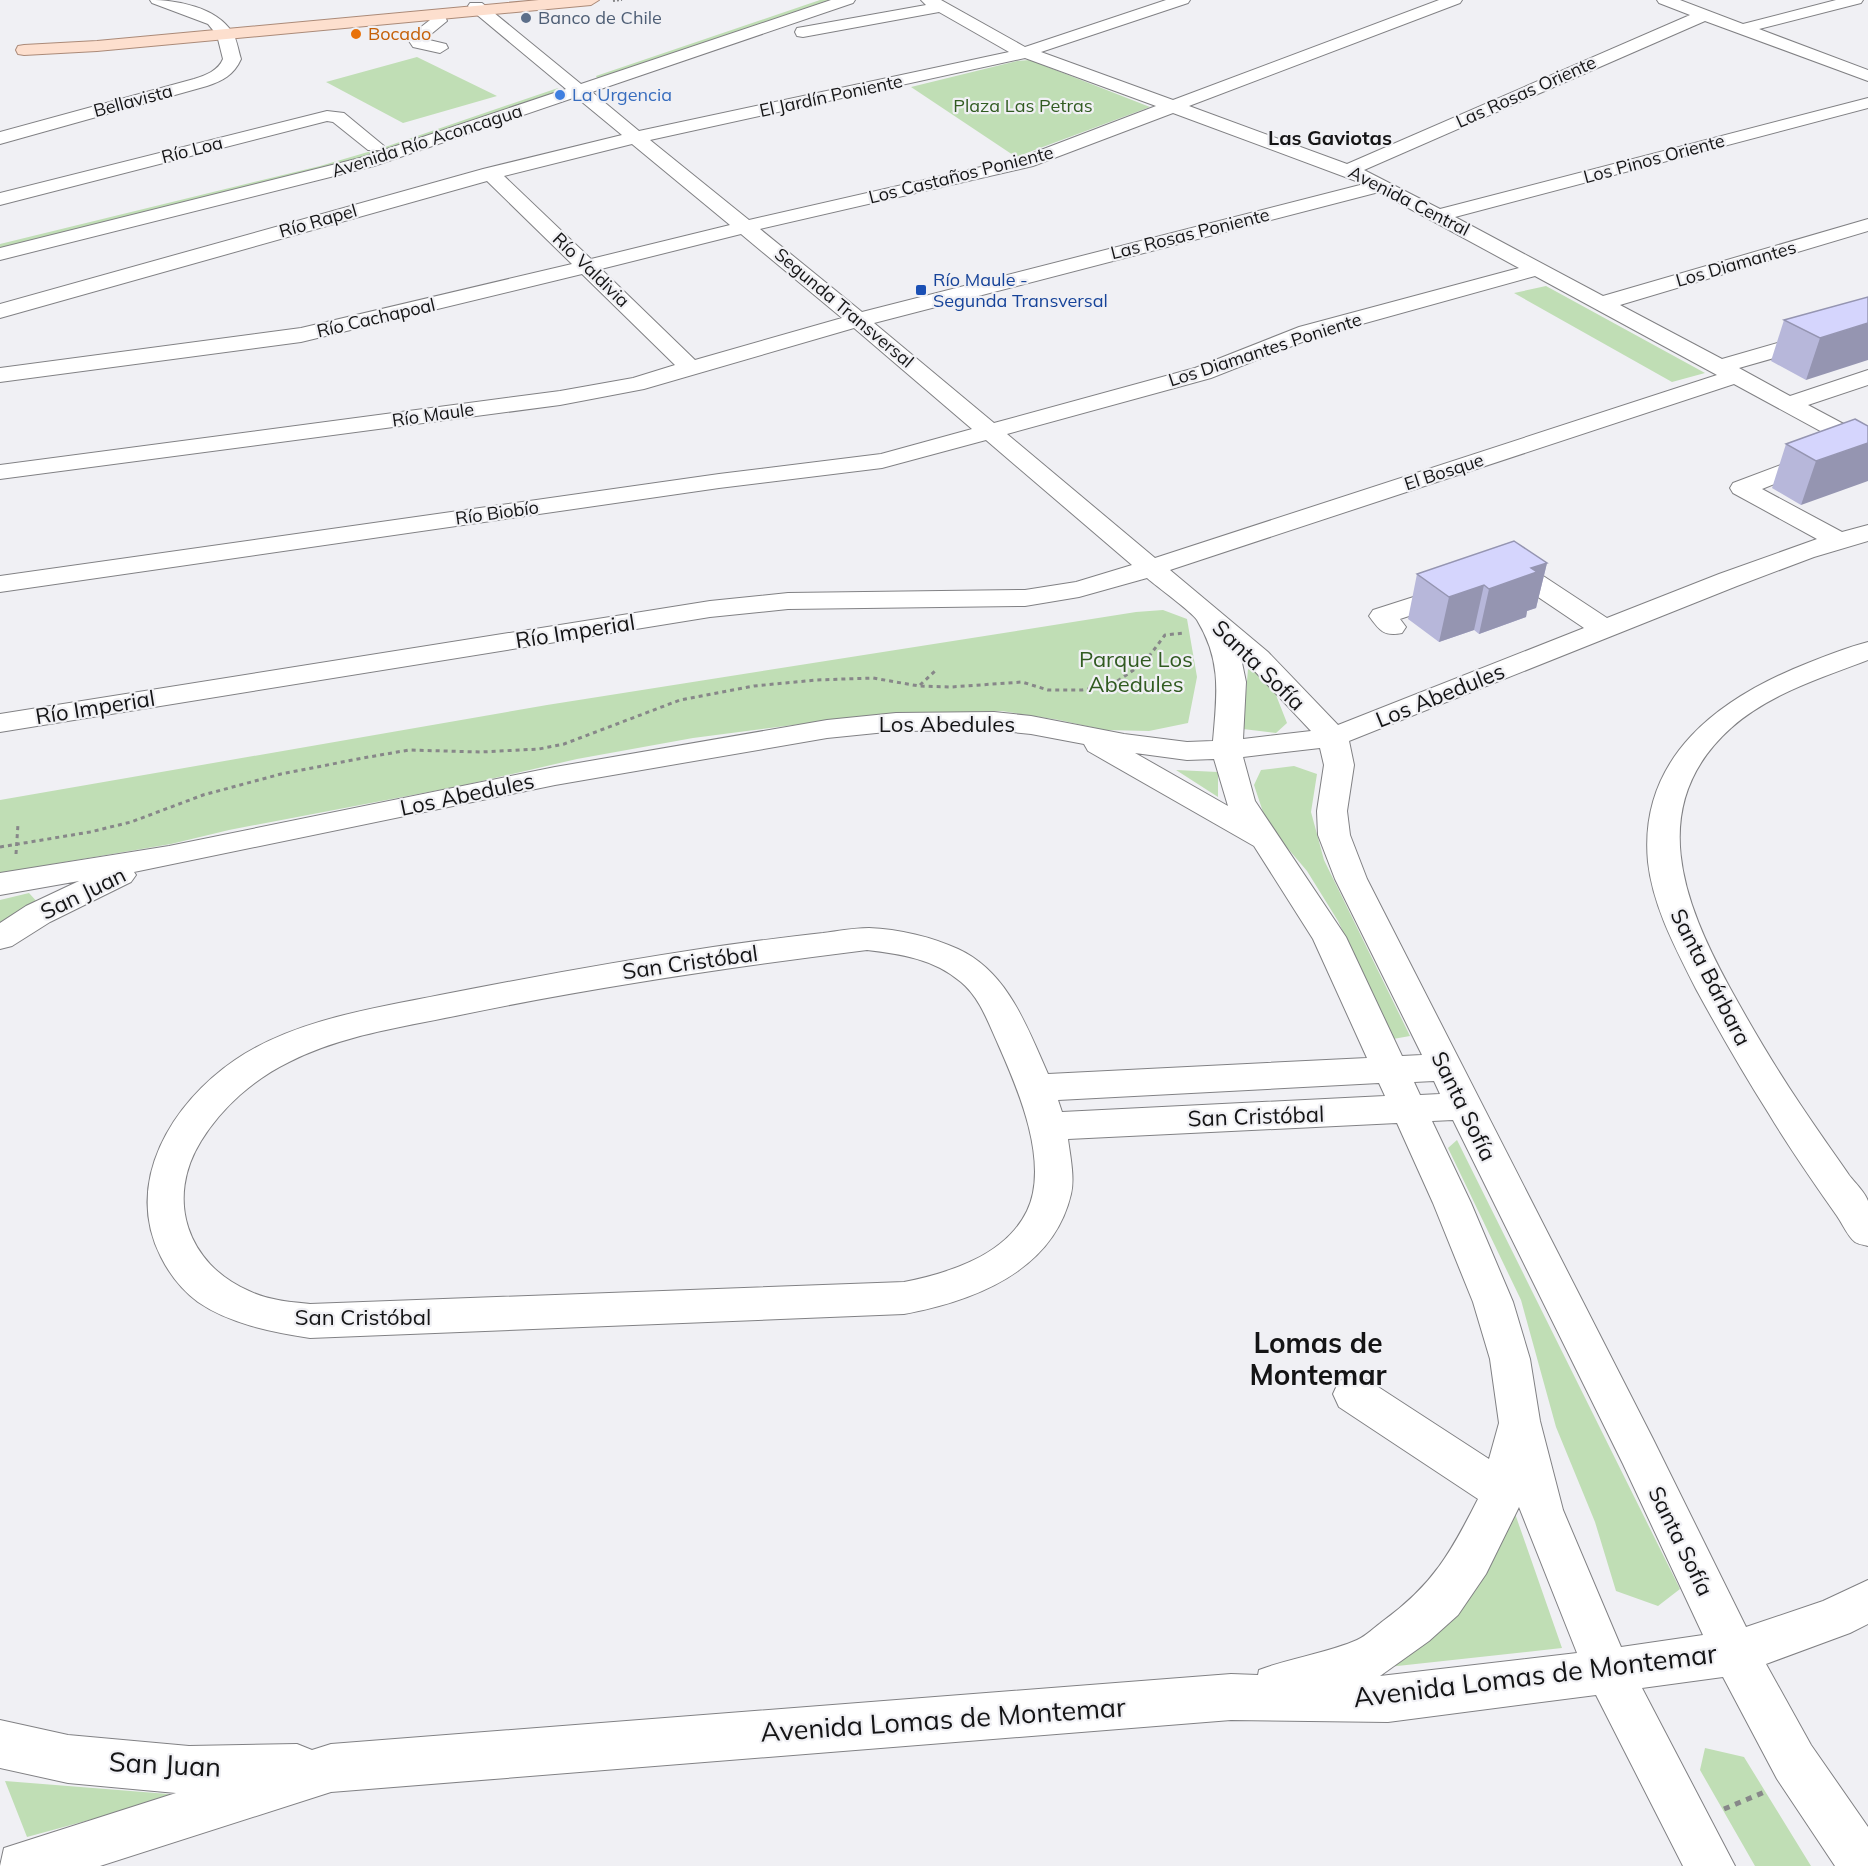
<svg xmlns="http://www.w3.org/2000/svg" width="1868" height="1866" font-family="Mulish,sans-serif">
	<style>
		.green { fill: #c0deb5 }
		.lines { fill: none; stroke-linecap: round; stroke-linejoin: round }
		.minor-casing { stroke: #818184; stroke-width: 2 }
		.major-casing { stroke: #ab8a78; stroke-width: 2 }
		.path-far2 { stroke: #878789; stroke-width: 2; stroke-dasharray: 2 2; stroke-linecap: butt }
		.path-far1 { stroke: #878789; stroke-width: 3; stroke-dasharray: 4 4; stroke-linecap: butt }
		.path { stroke: #878789; stroke-width: 5; stroke-dasharray: 6 6; stroke-linecap: butt }
		.minor { fill: #fff; fill-rule: evenodd }
		.major { fill: #fddfce; fill-rule: evenodd }
		.wall { fill: #b7b7da }
		.shaded-wall { fill: #9595b1 }
		.building { fill: #d5d5fd; stroke: #9595b1; stroke-width: 1.5 }
		.service-dot { fill: #5c6f8a; stroke: #f0f0f4; stroke-width: 2 }
		.food-dot { fill: #e8710a; stroke: #f0f0f4; stroke-width: 2 }
		.shop-dot { fill: #3f7fe0; stroke: #f0f0f4; stroke-width: 2 }
		.transit-dot { fill: #1a4fb4; stroke: #f0f0f4; stroke-width: 2 }
		.labels { text-anchor: middle; stroke-width: 4.5; stroke-linejoin: round; paint-order: stroke }
		.far-service-label { font-size: 18px; fill: #4e5e75; stroke: #f0f0f4; text-anchor: start }
		.far-food-label { font-size: 18px; fill: #c56008; stroke: #f0f0f4; text-anchor: start }
		.far-street-label { font-size: 18px; fill: #141415; stroke: #f0f0f4 }
		.far-shop-label { font-size: 18px; fill: #366cbe; stroke: #f0f0f4; text-anchor: start }
		.far-park-label { font-size: 18px; fill: #315b21; stroke: #f0f0f4 }
		.far-transit-label { font-size: 18px; fill: #164399; stroke: #f0f0f4; text-anchor: start }
		.far-neighbourhood-label { font-size: 20px; font-weight: bold; fill: #141415; stroke: #f0f0f4 }
		.street-label { font-size: 22px; fill: #141415; stroke: #f0f0f4 }
		.park-label { font-size: 22px; fill: #315b21; stroke: #f0f0f4 }
		.near-street-label { font-size: 27px; fill: #141415; stroke: #f0f0f4 }
		.near-neighbourhood-label { font-size: 28px; font-weight: bold; fill: #141415; stroke: #f0f0f4 }
	</style>
	<rect width="100%" height="100%" fill="#f0f0f4"/>
	<path class="green" d="M820 0H839L598 80 596 76Z
		M417 57 497 96 403 123 326 82Z
		M1030 60 1150 107 1016 157 911 87 1017 61Z
		M558 88 561 93 359 159 0 249V244L320 166 385 147Z
		M1546 286 1705 373 1672 382 1514 293Z
		M1163 610 1187 619 1197 677 1188 723 1149 731 1105 730 1059 720 1002 711 909 714 825 721 693 738 577 759 460 786 229 830 171 844 0 873V800L547 705 1136 612Z
		M1253 665 1274 690 1287 723 1276 733 1243 729 1248 669Z
		M1294 766 1317 774 1311 812 1324 860 1410 1036 1393 1039 1338 921 1307 871 1267 824 1254 785 1261 770Z
		M1176 770 1218 772V797Z
		M29 893 39 904 0 930V900Z
		M1457 1140 1680 1589 1658 1606 1616 1591 1595 1522 1556 1427 1521 1300 1448 1148Z
		M1512 1505 1562 1648 1379 1668Z
		M1705 1748 1744 1757 1811 1866H1755L1700 1770Z
		M5 1781 181 1795 27 1837Z"/>
	<g class="lines">
		<g class="minor-casing">
			<path id="minor" d="M150 0C177 0 216 7 232 32 237 39 238 50 241 59 234 75 222 81 207 86L0 144V132L194 79C206 75 218 71 223 59L217 35 208 24 152 3Z
				M831 0H855L853 3 592 92 639 131 1009 52 939 12 803 37 797 36 795 32 797 28 803 27 926 5 921 0H941L1025 47 1166 0H1190L1188 3 1041 52 1173 100 1439 0H1462L1460 3 1189 106 1347 164 1690 15 1659 3 1657 0H1680L1743 24 1836 0H1863L1861 3 1759 29 1868 70V81L1705 21 1364 170 1440 209 1868 98V108L1455 217 1603 296 1868 219V231L1620 305 1722 359 1819 331 1827 333 1830 338 1827 343 1739 368 1790 396 1868 370V385L1808 405 1868 437V454L1859 452 1734 384 1170 570 1268 652 1338 725 1584 628 1513 580 1503 583 1494 581 1490 575C1497 564 1513 561 1525 564L1607 618 1719 574 1817 539 1733 493 1730 488 1733 483 1807 455 1816 457 1819 462 1816 467 1762 489 1842 532 1868 525V541L1814 557 1737 586 1349 741 1354 765 1347 811 1350 835 1367 879 1653 1439 1746 1627 1823 1601 1868 1580V1624L1850 1633 1766 1664 1811 1745 1868 1827V1866H1835L1777 1779 1723 1677 1642 1688 1735 1866H1683L1596 1695 1388 1722 1231 1720 331 1792 100 1866H0L4 1848 176 1793 68 1783 0 1768V1720L68 1735 189 1746 297 1744 312 1750 331 1744 1231 1674 1258 1675 1259 1670C1290 1658 1328 1653 1357 1640 1366 1636 1375 1627 1383 1621 1433 1585 1451 1552 1478 1499L1339 1407 1333 1394 1339 1381 1354 1376 1369 1381 1489 1459 1499 1423 1490 1359 1473 1302 1433 1203 1397 1123 1068 1139C1070 1155 1075 1178 1071 1194 1053 1272 973 1301 904 1314L310 1338C272 1332 230 1324 198 1302 182 1290 170 1275 161 1257 123 1182 172 1103 235 1060 294 1020 371 1009 440 995 531 977 621 961 713 947 749 942 786 937 823 933 838 931 854 928 869 928 899 929 932 937 958 949 1008 972 1027 1027 1048 1074L1367 1058 1313 939 1254 846 1088 751 1084 744 1031 734 994 730 896 731 827 738 555 785 134 872 136 875 131 882 50 922 12 946 0 949V923L26 906 79 881 0 895V873L169 846 555 767 827 720 896 713 994 712 1031 716 1124 734 1187 742 1213 741C1217 694 1222 661 1197 620 1192 612 1156 586 1147 578L1079 597 1025 606 788 609 710 617 0 732V714L710 601 788 593 1025 590 1076 582 1132 565 986 440 882 468 719 488 0 592V576L719 474 881 454 972 429 854 328 644 389 560 405 0 479V465L560 391 633 378 675 365 582 274 301 342 0 382V368L301 328 572 264 487 181 0 318V304L483 169 622 135 576 97 374 166 0 260V248L360 158 566 89 470 9 468 6 470 3H482L581 84ZM1025 58 1156 106 1020 158 749 220 650 140ZM1173 113 1364 184 862 312 760 229 1033 166ZM632 144 730 225 591 259 504 176ZM1379 192 1519 268 1299 327 1195 368 994 423 874 323ZM741 234 842 318 695 360 601 269ZM1535 276 1717 375 1155 558 1007 434 1211 378 1315 337ZM1241 658 1248 664 1311 731 1243 739 1246 682ZM1320 748 1324 765 1317 811 1318 835 1335 879 1422 1055 1402 1056 1346 937 1255 801 1243 757ZM1135 753 1187 760 1214 759 1228 806ZM867 950C901 954 934 959 961 982 980 998 988 1022 998 1044 1018 1089 1050 1163 1027 1211 1005 1256 949 1273 904 1282L310 1304C290 1302 268 1300 249 1291 187 1264 165 1199 201 1141 222 1107 254 1079 289 1062 342 1035 403 1027 460 1015 595 987 730 967 867 950ZM1434 1081 1440 1094 1420 1095 1414 1082ZM1379 1083 1385 1096 1062 1112 1058 1100ZM1453 1120 1623 1464 1703 1635 1621 1647 1563 1510 1540 1421 1530 1359 1513 1302 1471 1203 1432 1121ZM1519 1507 1577 1653 1380 1676 1429 1641 1458 1615 1486 1574Z
				M437 10 443 12 447 21 425 39 446 44 448 48 440 53 413 47 407 38 430 20 429 15 431 12Z
				M327 111 344 113 384 146 382 150H368L333 122 327 121 0 205V193Z
				M1451 585 1460 587 1464 593 1460 599 1400 619 1406 627 1402 633C1384 637 1379 630 1369 616L1373 610Z
				M1868 642V660C1821 678 1769 694 1731 728 1645 805 1683 902 1730 988 1752 1028 1775 1067 1800 1104 1816 1128 1833 1152 1849 1175 1855 1183 1865 1192 1868 1201 1868 1211 1868 1235 1868 1246 1864 1245 1858 1244 1855 1242 1848 1237 1842 1223 1837 1216 1814 1183 1790 1149 1769 1114 1743 1073 1719 1031 1696 989 1676 949 1653 907 1648 862 1638 756 1721 697 1808 663 1828 655 1848 647 1868 642Z"/>
		</g>
		<g class="major-casing">
			<path id="major" d="M539 0H599L591 5 97 51 24 55 18 54 16 50 18 46 24 45 97 41Z"/>
		</g>
		<path class="path-far2" d="M613 1 622 0"/>
		<path class="path-far1" d="M920 685 935 671
			M0 847 90 832 131 822 203 795 281 774 363 758 409 750 481 752 539 749 564 744 680 700 754 686 816 680 873 678 919 686 951 687 1022 682 1048 690H1082L1110 686 1144 663 1165 635 1184 633
			M16 854 18 824"/>
		<path class="path" d="M1724 1809 1767 1791"/>
		<use href="#minor" class="minor"/>
		<use href="#major" class="major"/>
	</g>
	<path class="wall" d="M1868 297 1806 380 1771 361 1784 320Z
		M1855 419 1801 505 1772 488 1786 444Z
		M1547 563 1536 608 1527 611 1526 617 1479 634 1474 630 1439 642 1408 619 1417 574Z"/>
	<path class="shaded-wall" d="M1868 323V360L1806 380 1820 338Z
		M1868 443V481L1801 505 1816 461Z
		M1547 563 1536 608 1527 611 1526 617 1479 634 1489 589 1531 568Z
		M1484 585 1474 630 1439 642 1449 597Z"/>
	<path class="building" d="M1868 297V323L1820 338 1784 320Z
		M1855 419 1868 426V443L1816 461 1786 444Z
		M1514 541 1547 563 1531 568 1537 572 1489 589 1484 585 1449 597 1417 574Z"/>
	<circle class="service-dot" cx="526" cy="18" r="6"/>
	<circle class="food-dot" cx="356" cy="34" r="6"/>
	<circle class="shop-dot" cx="560" cy="95" r="6"/>
	<rect class="transit-dot" x="915" y="284" width="12" height="12" rx="3"/>
	<g class="labels">
		<g class="far-service-label">
			<text x="538" y="24">Banco de Chile</text>
		</g>
		<g class="far-food-label">
			<text x="368" y="40">Bocado</text>
		</g>
		<g class="far-street-label">
			<text transform="translate(1526 92) rotate(-24)" y="6">Las Rosas Oriente</text>
			<text transform="translate(831 96) rotate(-12)" y="6">El Jardín Poniente</text>
			<text transform="translate(133 101) rotate(-15)" y="6">Bellavista</text>
			<text transform="translate(427 141) rotate(-18)" y="6">Avenida Río Aconcagua</text>
			<text transform="translate(192 150) rotate(-14)" y="6">Río Loa</text>
			<text transform="translate(1654 159) rotate(-15)" y="6">Los Pinos Oriente</text>
			<text transform="translate(961 175) rotate(-14)" y="6">Los Castaños Poniente</text>
			<text transform="translate(1409 201) rotate(27)" y="6">Avenida Central</text>
			<text transform="translate(318 221) rotate(-16)" y="6">Río Rapel</text>
			<text transform="translate(1190 234) rotate(-14)" y="6">Las Rosas Poniente</text>
			<text transform="translate(1736 264) rotate(-16)" y="6">Los Diamantes</text>
			<text transform="translate(591 270) rotate(44)" y="6">Río Valdivia</text>
			<text transform="translate(844 308) rotate(40)" y="6">Segunda Transversal</text>
			<text transform="translate(376 318) rotate(-13)" y="6">Río Cachapoal</text>
			<text transform="translate(1265 350) rotate(-18)" y="6">Los Diamantes Poniente</text>
			<text transform="translate(433 415) rotate(-8)" y="6">Río Maule</text>
			<text transform="translate(1444 472) rotate(-18)" y="6">El Bosque</text>
			<text transform="translate(497 513) rotate(-8)" y="6">Río Biobío</text>
		</g>
		<g class="far-shop-label">
			<text x="572" y="101">La Urgencia</text>
		</g>
		<g class="far-park-label">
			<text x="1023" y="112">Plaza Las Petras</text>
		</g>
		<g class="far-transit-label">
			<text x="933" y="286">Río Maule -<tspan x="933" dy="21">Segunda Transversal</tspan></text>
		</g>
		<g class="far-neighbourhood-label">
			<text x="1330" y="145">Las Gaviotas</text>
		</g>
		<g class="street-label">
			<text transform="translate(575 631) rotate(-9)" y="8">Río Imperial</text>
			<text transform="translate(1259 665) rotate(44)" y="8">Santa Sofía</text>
			<text transform="translate(1440 695) rotate(-22)" y="8">Los Abedules</text>
			<text transform="translate(95 707) rotate(-9)" y="8">Río Imperial</text>
			<text x="947" y="732">Los Abedules</text>
			<text transform="translate(467 794) rotate(-12)" y="8">Los Abedules</text>
			<text transform="translate(83 893) rotate(-26)" y="8">San Juan</text>
			<text transform="translate(690 962) rotate(-8)" y="8">San Cristóbal</text>
			<text transform="translate(1711 977) rotate(63)" y="8">Santa Bárbara</text>
			<text transform="translate(1464 1106) rotate(64)" y="8">Santa Sofía</text>
			<text transform="translate(1256 1116) rotate(-2)" y="8">San Cristóbal</text>
			<text x="363" y="1325">San Cristóbal</text>
			<text transform="translate(1681 1541) rotate(64)" y="8">Santa Sofía</text>
		</g>
		<g class="park-label">
			<text x="1136" y="667">Parque Los<tspan x="1136" dy="25">Abedules</tspan></text>
		</g>
		<g class="near-street-label">
			<text transform="translate(1535 1676) rotate(-7)" y="9">Avenida Lomas de Montemar</text>
			<text transform="translate(943 1720) rotate(-4)" y="9">Avenida Lomas de Montemar</text>
			<text transform="translate(165 1765) rotate(3)" y="9">San Juan</text>
		</g>
		<g class="near-neighbourhood-label">
			<text x="1318" y="1353">Lomas de<tspan x="1318" dy="32">Montemar</tspan></text>
		</g>
	</g>
</svg>
